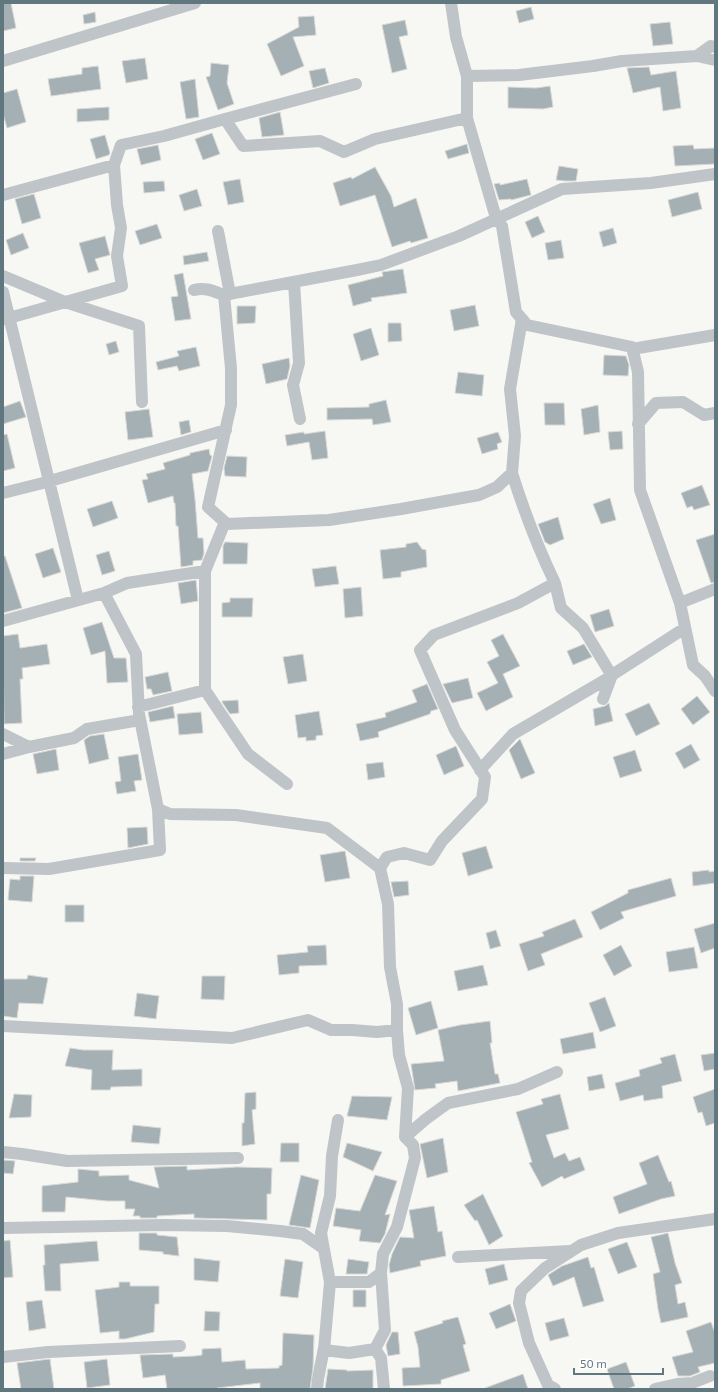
<svg xmlns="http://www.w3.org/2000/svg" width="718" height="1392" font-family="'Exo 2',sans-serif">
	<style>
		.building { fill: #a4b0b4; stroke: #d9d9d6 }
		.lines { fill: none; stroke-linecap: round; stroke-linejoin: round }
		.minor { stroke: #bec4c7; stroke-width: 12 }
	</style>
	<rect width="100%" height="100%" fill="#f7f7f4"/>
	<path class="building" d="M3 3H11L16 28 3 31Z
		M531 7 534 19 519 23 516 11Z
		M95 12 96 22 84 24 83 15Z
		M314 16 316 35 293 37 304 66 281 76 267 44 299 27 298 17Z
		M405 20 408 35 399 37 407 69 392 73 382 25Z
		M670 22 673 44 653 46 650 24Z
		M145 58 148 79 126 83 122 61Z
		M211 63 229 65 227 83 234 104 218 110 206 77 210 76Z
		M98 66 101 89 51 96 48 79 82 74V68Z
		M649 67 651 75 676 71 681 108 663 111 660 87 633 93 627 68Z
		M325 68 329 83 313 88 309 71Z
		M195 79 199 117 186 119 180 82Z
		M550 86 553 107 543 109 508 108V87L536 88Z
		M17 89 26 122 7 128 3 114V93Z
		M109 107V120L77 122V109Z
		M280 112 284 135 262 137 259 118Z
		M212 133 220 154 203 160 195 139Z
		M105 135 110 153 109 155 96 159 90 139Z
		M467 144 469 153 448 159 445 151Z
		M158 145 161 160 141 165 137 149Z
		M693 145 694 149 715 148V164L675 166 673 146Z
		M559 166 578 169 576 181H565L556 180Z
		M375 167 391 196 394 207 416 198 428 238 411 243 410 241 392 247 375 195 340 206 333 183 351 177 352 179Z
		M240 179 244 202 228 205 223 182Z
		M527 179 531 195 511 200V199L499 200 494 184 500 183V185Z
		M164 181 165 191 144 193 143 182Z
		M197 189 202 206 184 211 179 195Z
		M698 192 702 209 672 217 668 200Z
		M34 194 41 218 22 224 15 199Z
		M538 216 545 232 532 238 525 222Z
		M157 224 162 238 140 245 135 231Z
		M613 228 617 243 603 247 599 232Z
		M23 233 29 248 11 255 6 240Z
		M105 236 110 255 95 259 99 270 88 273 79 243Z
		M561 240 564 258 548 260 545 243Z
		M207 252 209 261 184 265 183 256Z
		M403 269 407 293 371 298 372 301 353 306 348 285 383 276 382 272Z
		M183 273 191 319 175 321 171 297 178 296 174 275Z
		M475 305 479 326 454 331 450 310Z
		M237 306H256L255 323 237 324Z
		M388 323H401L402 341 388 342Z
		M371 328 379 355 361 361 353 334Z
		M116 341 119 352 109 355 106 344Z
		M196 347 200 366 179 371 177 366 158 370 156 362 179 356 177 351Z
		M604 355 626 356 629 365 628 376 603 375Z
		M289 358 290 366 287 379 266 384 262 364Z
		M458 372 484 375 482 396 455 393Z
		M386 400 391 422 373 425 372 419 327 420V408L369 407V404Z
		M20 401 26 417 3 424V407Z
		M544 403H564L565 425H545Z
		M598 405 600 432 584 435 581 409Z
		M149 409 153 437 128 440 125 412Z
		M189 420 191 432 181 435 179 422Z
		M325 431 328 458 312 460 309 442 287 446 285 435 304 432V434Z
		M622 431 623 449 610 450 608 432Z
		M498 432 502 442 497 444 498 449 482 454 477 438Z
		M7 434 15 468 3 471V435Z
		M209 449 210 455 212 456 208 471 192 474 195 499 198 538H203L204 553 202 560 193 561V565L181 567 178 526H176L175 503H174L173 496 148 503 142 480 148 479 146 474 165 469 163 463 190 455V453Z
		M227 456 247 457 246 477 225 476 224 468Z
		M702 485 710 505 694 510 692 506 687 508 681 493Z
		M610 498 616 520 601 524 593 504Z
		M112 501 118 518 93 527 87 509Z
		M558 517 564 539 550 545 545 542 538 524Z
		M715 534V582L711 583 696 540Z
		M225 542 248 543 247 564H223V546Z
		M417 542 422 549 426 550 427 567 401 572V577L383 579 380 550 406 547V544Z
		M53 548 61 572 43 578 35 554Z
		M109 551 115 571 102 575 96 555Z
		M3 556H5L22 608 3 613Z
		M336 566 339 584 315 587 312 569Z
		M196 580 198 601 181 604 178 583Z
		M361 587 363 616 345 618 343 589Z
		M230 598H253L252 617H222V603L230 602Z
		M609 609 614 626 595 632 590 615Z
		M102 622 114 658H126L128 682 107 683 105 651 91 655 83 628Z
		M18 634 20 648 47 644 50 664 22 668 23 679H20L22 723 4 724 3 636Z
		M503 634 520 666 503 674 513 697 486 711 477 693 498 683 487 662 499 656 491 640Z
		M584 644 592 657 573 665 567 651Z
		M303 654 307 681 288 684 283 657Z
		M168 672 172 691 153 695 151 689H147L145 677Z
		M468 678 473 698 452 703 443 684Z
		M427 684 438 709 431 711 430 714 378 732 379 737 360 741 356 724 386 717 385 713 417 702 412 690Z
		M697 696 710 712 693 725 681 709Z
		M238 700 239 713 230 714 222 702V701Z
		M609 703 613 721 595 726 593 709 605 706Z
		M649 703 660 724 636 736 625 714Z
		M173 706 175 718 150 722 148 712Z
		M319 711 323 735 316 736V740L306 741V737L298 738 295 715Z
		M201 712 203 733 179 735 177 714Z
		M104 734 109 759 89 764 84 740 90 736Z
		M520 739 535 773 521 779 509 750Z
		M691 744 700 760 684 769 675 753Z
		M456 746 464 766 444 775 436 755Z
		M56 749 59 770 37 774 33 754Z
		M635 750 642 771 620 778 613 757Z
		M138 754 142 780 134 781 136 791 117 794 115 782 121 781 118 757Z
		M383 762 385 777 368 780 366 764Z
		M147 827 148 844 128 848 127 828Z
		M486 846 493 868 468 876 462 853Z
		M345 851 350 878 325 882 320 855Z
		M20 858H36L35 861H20Z
		M709 870V872L715 871V883L693 886 692 872Z
		M20 876H34L32 902 8 900 10 879 20 880Z
		M671 878 676 896 621 912 624 918 600 930 591 912 628 893V890Z
		M408 881 409 895 394 897 391 882Z
		M65 905H84V922H65Z
		M575 919 583 937 541 954 545 965 528 971 519 944 544 936 542 932Z
		M715 923V948L701 953 694 929Z
		M496 930 501 946 490 949 486 933Z
		M326 945 327 965 299 966V973L279 975 277 955 308 952 307 946Z
		M621 945 632 966 614 976 603 955Z
		M694 947 698 968 669 972 666 952Z
		M483 965 488 985 458 991 454 971Z
		M28 975 48 978 43 1004 19 1003 17 1018 3 1016V979H27Z
		M202 976H225L224 1000 201 999Z
		M137 993 159 996 156 1019 134 1016Z
		M605 997 616 1026 600 1032 589 1003Z
		M431 1001 438 1028 416 1035 408 1008Z
		M490 1021 492 1043H490L495 1074H498L500 1083 458 1091 457 1081 435 1084 436 1088 415 1090 411 1064 444 1061 438 1030 460 1025Z
		M593 1032 596 1048 563 1054 560 1039Z
		M70 1048 83 1050H113L112 1070 142 1069V1086L111 1087 110 1090H91L92 1070 65 1066Z
		M715 1053V1069L704 1071 701 1055Z
		M675 1054 682 1081 662 1086 663 1098 644 1101 643 1095 620 1101 615 1083 640 1076 639 1070 662 1063 660 1058Z
		M602 1074 605 1088 589 1091 587 1077Z
		M715 1089V1123L706 1126 702 1112 698 1113 693 1097Z
		M256 1092V1109L252 1110 255 1144 242 1146V1123H244L245 1093Z
		M14 1094 32 1095 31 1117 9 1118Z
		M560 1094 569 1129 546 1135 554 1158 565 1153 569 1161 580 1157 585 1170 564 1179 562 1176 542 1187 529 1163 532 1162 516 1112 543 1104 541 1099Z
		M352 1096 392 1097 387 1120 347 1116Z
		M133 1125 161 1128 159 1144 131 1142Z
		M443 1138 448 1172 427 1178 420 1144Z
		M281 1143H299V1162H280Z
		M347 1143 382 1152 373 1171 343 1157Z
		M658 1155 669 1182 671 1181 675 1196 661 1199 619 1214 613 1197 647 1184 639 1163Z
		M3 1160 15 1161 13 1174 3 1173Z
		M187 1166V1170L237 1167 272 1168 271 1194H267V1220L194 1218V1214L157 1216V1218H140V1216H133L135 1209H125V1201H107L66 1197 65 1212H42V1186L78 1182V1169L99 1171V1176L129 1175V1180L159 1188 154 1167Z
		M301 1175 319 1180 310 1228 289 1225Z
		M375 1175 397 1181 385 1215 390 1214 385 1234 380 1243 359 1241 361 1230 333 1226 336 1208 360 1211Z
		M483 1194 503 1236 489 1245 477 1220 475 1221 464 1205Z
		M434 1206 438 1232 442 1231 446 1256 420 1261 421 1266 390 1273 389 1265 392 1254 400 1237 414 1238 409 1210Z
		M139 1233H157V1235L177 1237 179 1256 163 1254V1252L139 1250Z
		M668 1233 675 1263 682 1283 675 1285 678 1304 685 1302 688 1317 661 1323 658 1309 653 1274 660 1272 651 1237Z
		M10 1240 13 1277 3 1278V1241Z
		M97 1241 99 1261 60 1264 61 1291H45L43 1265H45L44 1245Z
		M627 1242 637 1267 618 1274 608 1249Z
		M588 1257 591 1268 594 1267 604 1301 583 1307 574 1277 553 1286 548 1275 562 1266Z
		M194 1258 220 1261 218 1282 194 1280Z
		M285 1259 303 1262 298 1298 280 1296Z
		M348 1259 369 1262 367 1274H346Z
		M504 1264 508 1280 489 1285 485 1269Z
		M119 1282H130V1286H159V1304H155L154 1332 125 1339H119V1331L100 1333 95 1290 119 1287Z
		M353 1290H366V1307H353Z
		M42 1300 46 1328 29 1331 26 1302Z
		M510 1304 516 1321 496 1329 489 1313Z
		M205 1311 220 1312 219 1331H204Z
		M458 1317 466 1344 463 1345 470 1371 441 1380V1384L403 1386 402 1368 420 1367 418 1347 414 1332 443 1323 442 1321Z
		M564 1318 569 1336 550 1341 545 1323Z
		M711 1322 715 1333V1363L698 1367 700 1372 690 1376H678L672 1357 693 1352 686 1331Z
		M392 1332H398L400 1354 388 1356 386 1345Z
		M283 1333 314 1335 313 1368 310 1389H260V1383L217 1388V1389H167L165 1375 143 1378 140 1355 173 1354V1357L195 1356 202 1355V1349L221 1348 222 1362 245 1360 246 1369 279 1368V1366L282 1365Z
		M50 1359 54 1389H21L17 1363Z
		M107 1359 110 1385 87 1388 84 1362Z
		M626 1362 635 1386 627 1389H614L607 1369Z
		M328 1369 347 1370V1371L373 1370V1389H325Z
		M523 1374 528 1389H485V1388Z"/>
	<g class="lines">
		<path class="minor" d="M451 3 456 37 467 76V118L496 218 502 226 516 312 527 325 632 347 638 372 640 490 680 603 693 665 705 676 715 691
			M697 56 715 60
			M3 61 195 3
			M467 76 519 75 593 66 622 61 697 56 711 46 715 47
			M225 119 356 84
			M3 195 114 165
			M218 231 230 294
			M3 276 65 302 139 326 142 402
			M294 282 299 363 293 385 300 419
			M194 290C205 287 213 291 224 295
			M3 292 78 600
			M3 319 9 318 122 286 117 256 121 228 117 205 114 165 121 145 164 136 225 119 243 146 320 141 344 152 375 139 467 118
			M632 349 715 335
			M638 424 656 403 683 402 704 415 715 413
			M512 473 515 436 510 389 522 319
			M3 493 43 483 226 430
			M225 522 205 571V690L248 754 287 784
			M680 603 715 589
			M3 621 104 593 127 583 205 571
			M603 699 612 675 685 628
			M138 707 205 690
			M3 734 29 747
			M3 754 29 747 74 738 87 729 140 720
			M480 770 513 734 612 676 583 628 561 608 555 583
			M3 868 49 869 160 850 158 809 139 714 136 654 104 593
			M380 868 387 857 404 853 430 860 442 841 482 799 485 777 455 730 420 650 434 635 518 603 555 583C538 548 524 511 512 473L497 487 479 495 401 509 329 520 227 524 208 507 231 405V368L224 295 357 270 381 265 459 236 562 189 651 183 715 174
			M3 1026 232 1038 308 1020 331 1030H352L377 1032 397 1030V1004L390 967 388 904 380 868 327 828 236 815 170 814 158 809
			M397 1030 399 1055 408 1088 405 1137 426 1119 448 1103 518 1089 557 1072
			M338 1120 332 1156 330 1196 321 1233 330 1282 324 1350 349 1353 375 1349 381 1358 384 1389
			M3 1152 22 1154 67 1161 238 1158
			M3 1228 163 1225 227 1226 280 1231 303 1234 323 1248
			M458 1257 570 1251
			M330 1282H369L381 1273 383 1254 397 1227 415 1158 413 1145 405 1137
			M375 1349 385 1330 381 1273
			M3 1357 48 1352 180 1346
			M317 1389 318 1379 324 1348
			M555 1389 548 1385 529 1343 519 1303 521 1291 545 1268 581 1245 618 1233 715 1219
			M655 1389 677 1384 692 1383 710 1376"/>
	</g>
	<rect width="718" height="1392" fill="none" stroke="#617780" stroke-width="8"/>
	<path d="M574 1368v6h89v-6" fill="none" stroke="#617780" stroke-width="2"/>
	<text x="580" y="1368" font-size="12" fill="#617780" stroke="#ffffff" stroke-width="3" paint-order="stroke">50 m</text>
</svg>
